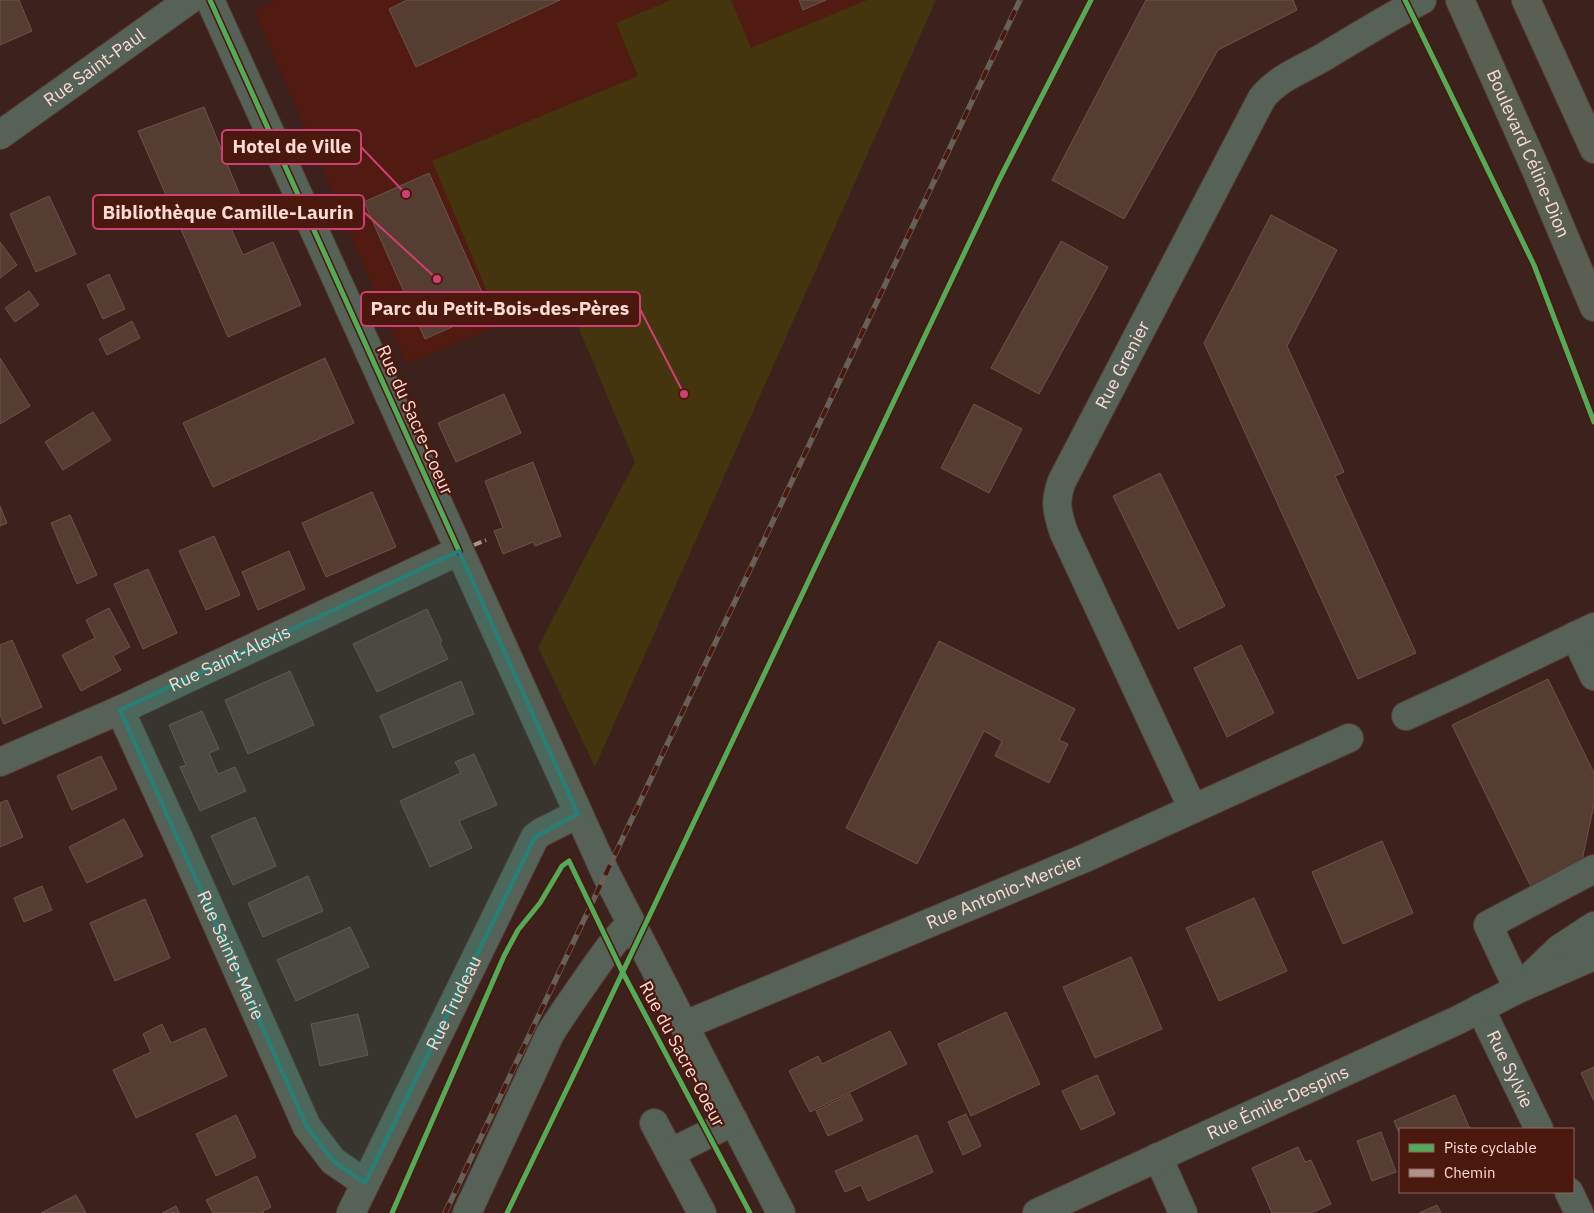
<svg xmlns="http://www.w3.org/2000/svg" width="1594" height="1213" font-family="'IBM Plex Sans',sans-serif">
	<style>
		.built { fill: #511b11 }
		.green { fill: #44350e }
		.building { fill: #563d32; stroke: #6b544b }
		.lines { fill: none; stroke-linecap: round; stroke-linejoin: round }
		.minor-casing { stroke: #553d38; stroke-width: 30 }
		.major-casing { stroke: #553d38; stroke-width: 30 }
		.minor { stroke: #566257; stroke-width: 28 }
		.major { stroke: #596052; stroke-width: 28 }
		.rail-casing { stroke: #676058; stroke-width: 5.5 }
		.rail { stroke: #4b180e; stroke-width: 4; stroke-dasharray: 11; stroke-linecap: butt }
		.quiet { stroke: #af9288; stroke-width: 4; stroke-dasharray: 8 4; stroke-linecap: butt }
		.cycleway-casing { stroke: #4b180e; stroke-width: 8 }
		.cycleway { stroke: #51ab58; stroke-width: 5 }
		.marked { fill: #278078; fill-opacity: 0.2; stroke: #278078; stroke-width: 4; stroke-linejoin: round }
		.labels { text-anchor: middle; stroke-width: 4.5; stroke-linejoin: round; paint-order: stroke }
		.street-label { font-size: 18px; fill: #fddad3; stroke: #4b180e }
		.leader { fill: none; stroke: #ce3f73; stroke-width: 2 }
		.callout-dot { fill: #ce3f73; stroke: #4b180e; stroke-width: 2 }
		.callout { fill: #4b180e; stroke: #ce3f73; stroke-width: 2 }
		.callout-label { font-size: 19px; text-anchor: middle; font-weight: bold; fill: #fddad3 }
	</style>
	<rect width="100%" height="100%" fill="#3d211c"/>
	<path class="built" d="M276 0H671L616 23 638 76 432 161 501 325 406 364 254 10Z
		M731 0H867L751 49Z"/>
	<path class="green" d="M671 0H731L751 48 867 0H936L595 767 538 647 635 462 566 298 501 325 432 161 638 76 616 23Z"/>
	<path class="building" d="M0 0H19L32 31 0 45Z
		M407 0H560L416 67 389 9Z
		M799 0H826L803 10Z
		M1146 0H1293L1297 10 1218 50 1124 219 1052 180Z
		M204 107 248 215 229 224 243 255 273 242 301 305 228 337 138 131Z
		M429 173 490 310 425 339 364 202Z
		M49 196 76 254 36 272 10 214Z
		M1271 215 1337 250 1287 346 1344 472 1335 476 1416 653 1358 679 1204 343Z
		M1061 241 1108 267 1039 394 991 368Z
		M0 242 17 265 0 278Z
		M109 274 125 309 103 319 87 285Z
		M29 291 39 305 15 322 5 308Z
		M132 321 140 338 107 355 99 339Z
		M0 358 30 406 0 424Z
		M325 358 354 423 213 487 183 423Z
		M504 394 521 433 456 462 438 423Z
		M974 404 1022 429 989 493 941 468Z
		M93 412 111 440 63 470 45 442Z
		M533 462 561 536 535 546 533 542 503 554 494 531 503 528 485 481Z
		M1160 473 1225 606 1178 629 1113 496Z
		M372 492 396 547 326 577 302 523Z
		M0 506 7 523 0 526Z
		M70 515 97 575 77 584 51 523Z
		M214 536 240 595 206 610 179 551Z
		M289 551 305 589 258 610 242 572Z
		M148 569 177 633 143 649 114 584Z
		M109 608 130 647 113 656 121 670 81 691 62 655 95 638 86 620Z
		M427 609 442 641 440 643 448 659 377 692 353 644Z
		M12 640 42 707 4 724 0 715V645Z
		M939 641 1075 709 1059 740 1068 744 1049 783 995 756 1002 741 984 731 917 864 846 828Z
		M1241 645 1274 713 1227 737 1194 668Z
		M290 671 314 725 248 754 225 700Z
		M1548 679 1594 773V804L1580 870 1534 893 1452 725Z
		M461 681 474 714 393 748 380 716Z
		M202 711 219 749 209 753 218 774 235 767 246 791 200 811 180 767 186 765 169 725Z
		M474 754 497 805 459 821 472 848 430 867 400 801 461 773 455 762Z
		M101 756 117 789 72 810 57 776Z
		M7 800 23 837 0 847V803Z
		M255 817 276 866 233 885 211 836Z
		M124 819 143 856 87 883 69 847Z
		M1382 841 1413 913 1343 944 1312 872Z
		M308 876 323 911 263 937 248 903Z
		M42 886 52 910 24 922 14 898Z
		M1254 898 1287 971 1219 1001 1186 928Z
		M145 899 170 958 115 981 90 923Z
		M350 927 369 967 296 1001 277 960Z
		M1131 957 1162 1029 1095 1058 1063 987Z
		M1006 1012 1040 1084 971 1116 938 1044Z
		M358 1014 368 1055 320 1066 311 1024Z
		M162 1024 171 1043 205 1028 227 1076 136 1118 113 1070 151 1052 143 1034Z
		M890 1031 907 1064 810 1112 789 1071 818 1056 822 1064Z
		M1594 1067V1101L1581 1073Z
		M1097 1075 1115 1114 1081 1130 1062 1091Z
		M850 1094 863 1120 828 1136 816 1111Z
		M1455 1095 1470 1129H1400V1135L1394 1121Z
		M966 1114 981 1146 963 1155 948 1122Z
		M236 1115 256 1157 216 1176 196 1134Z
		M1381 1132 1396 1172 1372 1181 1357 1141Z
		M917 1135 933 1172 868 1201 861 1185 845 1192 835 1171Z
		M1298 1147 1305 1162 1311 1160 1331 1204 1311 1213H1272L1252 1168Z
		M257 1176 271 1207 263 1211 264 1213H213L206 1200Z
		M76 1195 86 1213H41Z
		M1437 1205 1441 1213H1419Z
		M176 1206 179 1213H162Z"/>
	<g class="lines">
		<g class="minor-casing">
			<g id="minor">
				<path d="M210 0 606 874 781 1213"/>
				<path id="s1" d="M0 135 189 0"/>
				<path d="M1575 636 1594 676"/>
				<path id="s2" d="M120 710 179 839 307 1127 333 1161 365 1183"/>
				<path d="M1406 716 1463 690 1594 627"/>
				<path id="s3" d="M0 762 120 710 459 551"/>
				<path id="s4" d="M1193 809 1064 533C1057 512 1054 502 1062 481L1262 98C1278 78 1301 70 1322 58 1355 38 1388 18 1422 0"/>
				<path d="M1529 978 1559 949 1594 926"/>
				<path d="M1518 989 1488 925 1594 869"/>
				<path id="s5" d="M1480 1008 1539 1129"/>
				<path id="s6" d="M685 1025 1085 858 1349 738"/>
				<path d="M654 1123 702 1213"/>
				<path d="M670 1153 734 1121"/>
				<path d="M1158 1157 1183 1213"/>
				<path d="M1569 1192 1579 1213"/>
				<path id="s7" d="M351 1213 535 837 542 832 578 814"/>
				<path d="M467 1213 550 1034C562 1014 576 995 589 976 602 958 614 939 631 924"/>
				<path id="s8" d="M1037 1213 1458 1020 1518 989 1594 956"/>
			</g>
		</g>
		<g class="major-casing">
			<g id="major">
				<path id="s9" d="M1460 0 1537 172 1594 307"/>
				<path d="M1526 0 1594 149"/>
			</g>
		</g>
		<use href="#minor" class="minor"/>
		<use href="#major" class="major"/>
		<g class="rail-casing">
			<path id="rail" d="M445 1213 1020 0"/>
		</g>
		<use href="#rail" class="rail"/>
		<path class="quiet" d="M474 545 486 540"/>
		<g class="cycleway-casing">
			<path id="cycleway" d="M210 0 459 551
				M1405 0 1534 265 1594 422
				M392 1213 504 956 518 930 540 903 562 866 569 861 622 971 750 1213
				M507 1213 579 1064 999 180 1091 0"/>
		</g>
		<use href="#cycleway" class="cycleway"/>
	</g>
	<path class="marked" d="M459 551 578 814 535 837 365 1183 333 1161 307 1127 120 710Z"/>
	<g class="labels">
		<g class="street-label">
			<text dy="6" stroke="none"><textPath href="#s1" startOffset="116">Rue Saint-Paul</textPath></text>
			<text dy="6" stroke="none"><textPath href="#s9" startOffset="168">Boulevard Céline-Dion</textPath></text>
			<text dy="6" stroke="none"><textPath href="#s4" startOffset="489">Rue Grenier</textPath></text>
			<text transform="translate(415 420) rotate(66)" y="6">Rue du Sacre-Coeur</text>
			<text dy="6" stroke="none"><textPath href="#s3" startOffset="252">Rue Saint-Alexis</textPath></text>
			<text dy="6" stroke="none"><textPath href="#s6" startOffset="346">Rue Antonio-Mercier</textPath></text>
			<text dy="6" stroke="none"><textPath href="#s2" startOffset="269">Rue Sainte-Marie</textPath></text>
			<text dy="6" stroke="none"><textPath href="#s7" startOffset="234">Rue Trudeau</textPath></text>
			<text transform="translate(682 1054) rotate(62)" y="6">Rue du Sacre-Coeur</text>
			<text dy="6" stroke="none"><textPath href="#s5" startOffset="68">Rue Sylvie</textPath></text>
			<text dy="6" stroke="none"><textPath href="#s8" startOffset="265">Rue Émile-Despins</textPath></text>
		</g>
	</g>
	<path class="leader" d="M406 194L361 147M437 279L364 212M684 394L640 309"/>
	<g class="callout-dot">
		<circle cx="406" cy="194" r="5"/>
		<circle cx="437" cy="279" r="5"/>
		<circle cx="684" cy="394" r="5"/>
	</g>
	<g class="callout">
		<rect x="222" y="130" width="139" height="34" rx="5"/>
		<rect x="93" y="195" width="271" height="34" rx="5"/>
		<rect x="361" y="292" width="279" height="34" rx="5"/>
	</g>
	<g class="callout-label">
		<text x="292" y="153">Hotel de Ville</text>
		<text x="228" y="219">Bibliothèque Camille-Laurin</text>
		<text x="500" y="315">Parc du Petit-Bois-des-Pères</text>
	</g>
	<rect x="1399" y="1128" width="175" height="65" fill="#4b180e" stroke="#92665d"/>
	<rect x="1409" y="1144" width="25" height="8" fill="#51ab58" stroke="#92665d"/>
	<text x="1444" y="1153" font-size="15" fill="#fddad3">Piste cyclable</text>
	<rect x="1409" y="1169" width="25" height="8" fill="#af9288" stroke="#92665d"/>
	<text x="1444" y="1178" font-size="15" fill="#fddad3">Chemin</text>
</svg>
